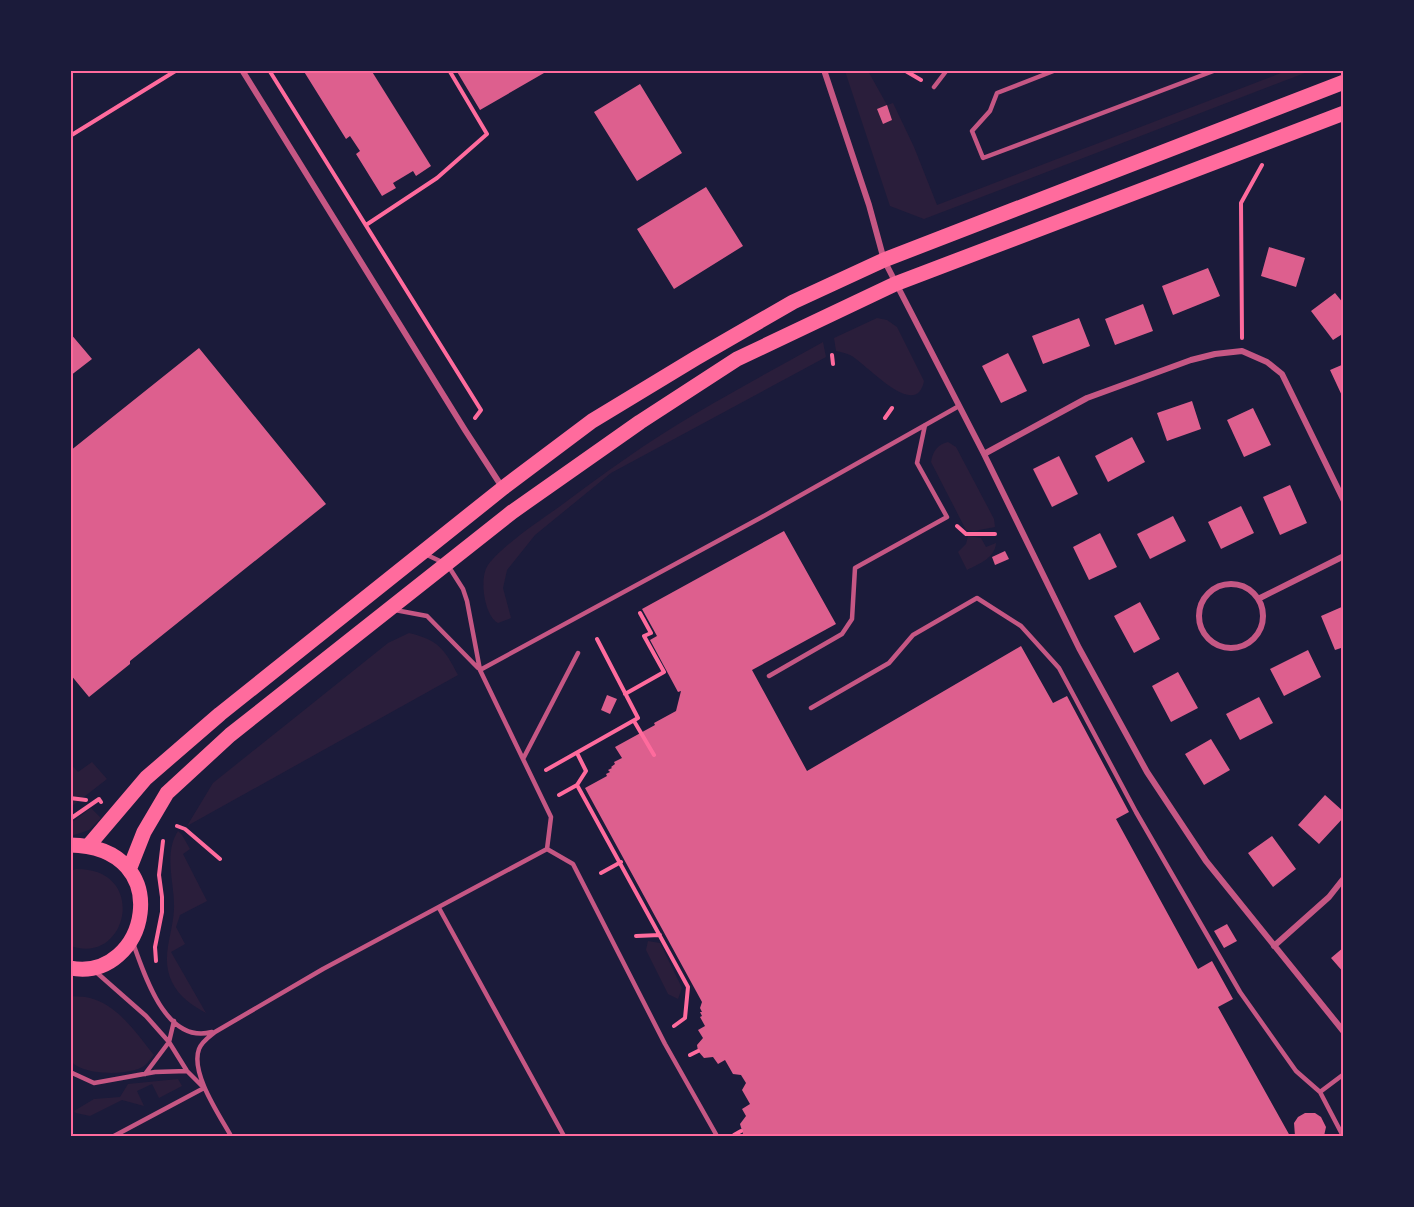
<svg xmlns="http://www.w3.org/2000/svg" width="1414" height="1207" font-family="Cabin,sans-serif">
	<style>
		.green { fill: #2a1e3b }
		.building { fill: #dd5f8e }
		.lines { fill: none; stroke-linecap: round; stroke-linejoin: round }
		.path { stroke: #ff6b9d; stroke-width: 4 }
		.service { stroke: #c65784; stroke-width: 4.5 }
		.minor { stroke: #c65784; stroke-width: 6 }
		.primary { stroke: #ff6b9d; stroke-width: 15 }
		.neatline { fill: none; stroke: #ff6b9d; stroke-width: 2 }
	</style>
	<rect width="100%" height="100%" fill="#1b1b3a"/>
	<path class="green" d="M845 71H868L887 105 893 103 914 147 937 205 1286 71H1310L924 219 890 206Z
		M877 318 887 320 897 327 924 381C916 422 865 362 850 355 846 353 841 352 836 351L834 338Z
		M823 342 826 357 611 473 535 535 507 570 503 588 511 618 498 623C484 615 479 578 488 565 502 546 539 521 559 507 603 474 647 442 695 414 737 389 780 366 823 342Z
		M948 442 956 447 994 519 995 527 974 531 966 530 931 462C933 451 937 445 948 442Z
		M968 536 981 538 986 547 996 543C995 558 979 564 967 570L958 552 966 544Z
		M409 633C438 640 444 648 458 675L187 826 213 783 388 643Z
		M92 762 107 779 71 807 70 763 78 772Z
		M91 808 101 818 89 830 71 836V823Z
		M178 831 182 835 190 849 183 854 207 901 180 915 176 927 185 944 171 952 206 1013C193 1006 179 997 172 982 160 957 173 935 174 909 175 884 163 854 178 831Z
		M76 869C149 868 128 966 71 946V871Z
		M648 941 660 943 682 988 678 999 668 994 646 950Z
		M71 996C77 997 84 996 90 998 118 1005 136 1033 154 1055 151 1058 148 1063 144 1066 130 1076 81 1076 70 1060Z
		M178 1079 182 1086 159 1098 152 1084 137 1091 144 1106 122 1100 90 1116 76 1113 74 1111 94 1099 120 1097 128 1084Z"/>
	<path class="building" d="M303 70H371L431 166 416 176 413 171 393 183 396 188 382 196 356 154 360 151 350 136 346 139Z
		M456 70H543L544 73 480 110Z
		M640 84 682 153 637 181 594 112Z
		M887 105 892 120 883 124 877 109Z
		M706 187 743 246 674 289 637 229Z
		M1269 247 1305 258 1296 287 1261 276Z
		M1208 268 1220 296 1173 315 1162 286Z
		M1335 293 1344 304V333L1333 340 1311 311Z
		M1143 304 1153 331 1115 345 1105 319Z
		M1079 318 1090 346 1043 364 1032 336Z
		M70 333 92 359 70 376Z
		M199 348 326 504 130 661V664L89 697 70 674V451Z
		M1008 353 1027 391 1001 403 982 366Z
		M1344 364V400L1330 370Z
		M1192 401 1201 429 1167 441 1157 413Z
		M1253 408 1271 445 1244 457 1227 420Z
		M1132 437 1145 462 1108 482 1095 456Z
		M1059 456 1078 494 1052 507 1033 469Z
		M1290 485 1307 523 1280 535 1263 497Z
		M1241 506 1254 533 1221 549 1208 522Z
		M1173 516 1186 541 1150 559 1137 534Z
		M784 531 836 624 752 670 807 771 1021 646 1053 703 1067 696 1129 812 1116 819 1198 969 1212 961 1233 999 1218 1007 1290 1136H747L743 1134 740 1124 746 1116 742 1109 750 1104 742 1090 746 1083 741 1075 733 1074 725 1060 718 1064 713 1057 704 1058 698 1051 697 1045 703 1038 698 1030 705 1026 700 1017 702 1016 700 1012H702L700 1008 702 1002 585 788 607 776 606 774 610 772 608 770 612 768 611 767 615 764 614 762 622 758 615 747 655 725 654 723 676 711 681 691 678 692 650 640 657 636 642 609Z
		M1100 533 1117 567 1089 580 1073 547Z
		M1005 551 1009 559 995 565 992 557Z
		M1140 602 1160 639 1134 653 1114 616Z
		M1344 606V647L1335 650 1321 616Z
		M1308 650 1321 677 1284 696 1270 669Z
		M1178 672 1198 708 1171 722 1152 686Z
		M607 695 617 699 610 714 601 710Z
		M1259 697 1273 723 1240 740 1226 714Z
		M1211 739 1230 770 1204 785 1185 754Z
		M1325 795 1344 812V817L1319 844 1298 825Z
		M1272 836 1296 869 1273 887 1248 853Z
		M1227 924 1237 941 1224 948 1214 931Z
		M1344 947V973L1331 958Z
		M1305 1113H1315L1321 1117 1326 1127 1324 1136H1295L1294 1123 1298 1117Z"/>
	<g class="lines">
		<path class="path" d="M269 70 481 410 475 418
			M904 70 921 80
			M70 136 177 70
			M366 225 437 178 487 134 449 70
			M1242 338 1241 203 1262 165
			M832 355 833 364
			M885 418 892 408
			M957 526 966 534H995
			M625 694 664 672 644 636 651 633 640 613
			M634 721 654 755
			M546 770 638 718 597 639
			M577 785 586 771 577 753
			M559 795 577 785 688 987 685 1018 674 1026
			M70 798 86 800
			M70 819 99 799 101 802
			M177 826 185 829 220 859
			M601 873 621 862
			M636 936 660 935
			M156 961 155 947 162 912V897L159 875 163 841
			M690 1055 698 1051
			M734 1135 741 1131"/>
		<path class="service" d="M1056 70 997 93 990 111 972 131 983 158 1216 70
			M934 87 947 70
			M425 554 442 562
			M449 567 463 589 467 601 480 670 551 817 547 849 573 864 665 1044 717 1136
			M395 610 427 616 478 668
			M480 670 762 517 959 406
			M769 676 842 634 852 619 855 568 947 517 917 463 925 425
			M811 708 889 663 913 635 977 598 1021 626 1059 668 1136 812 1240 992 1296 1071 1320 1092
			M523 759 578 653
			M439 908 564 1136
			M133 943C145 976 166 1045 212 1032
			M96 972 146 1016 169 1042 187 1071 204 1088
			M70 1072 94 1083 155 1072 187 1071
			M145 1074 169 1042 174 1021
			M114 1136 204 1088
			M231 1136C220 1116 190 1073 199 1049 202 1041 209 1037 215 1032L323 969 547 849
			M1343 1136 1320 1092 1344 1074"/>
		<path class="minor" d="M242 70 465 430 502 487
			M824 70 869 205 884 260 984 454 1079 648 1147 772 1206 861 1344 1032
			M984 454 1087 398 1191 360 1215 354 1242 351 1267 362 1282 374 1344 501
			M1199 616a32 32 0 1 1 64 0a32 32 0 1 1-64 0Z
			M1258 599 1344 556
			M1274 946 1329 897 1344 878"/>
		<path class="primary" d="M70 845C179 847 148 983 70 968
			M89 845 146 778 220 714 503 488 592 421 696 358 793 302 884 260 1344 82
			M129 870 144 832 167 793 230 735 512 512 640 422 737 359 895 284 1344 113"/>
	</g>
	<rect width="1414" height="1207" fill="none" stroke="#1b1b3a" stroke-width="144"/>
	<rect x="72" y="72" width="1270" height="1063" class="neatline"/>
</svg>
